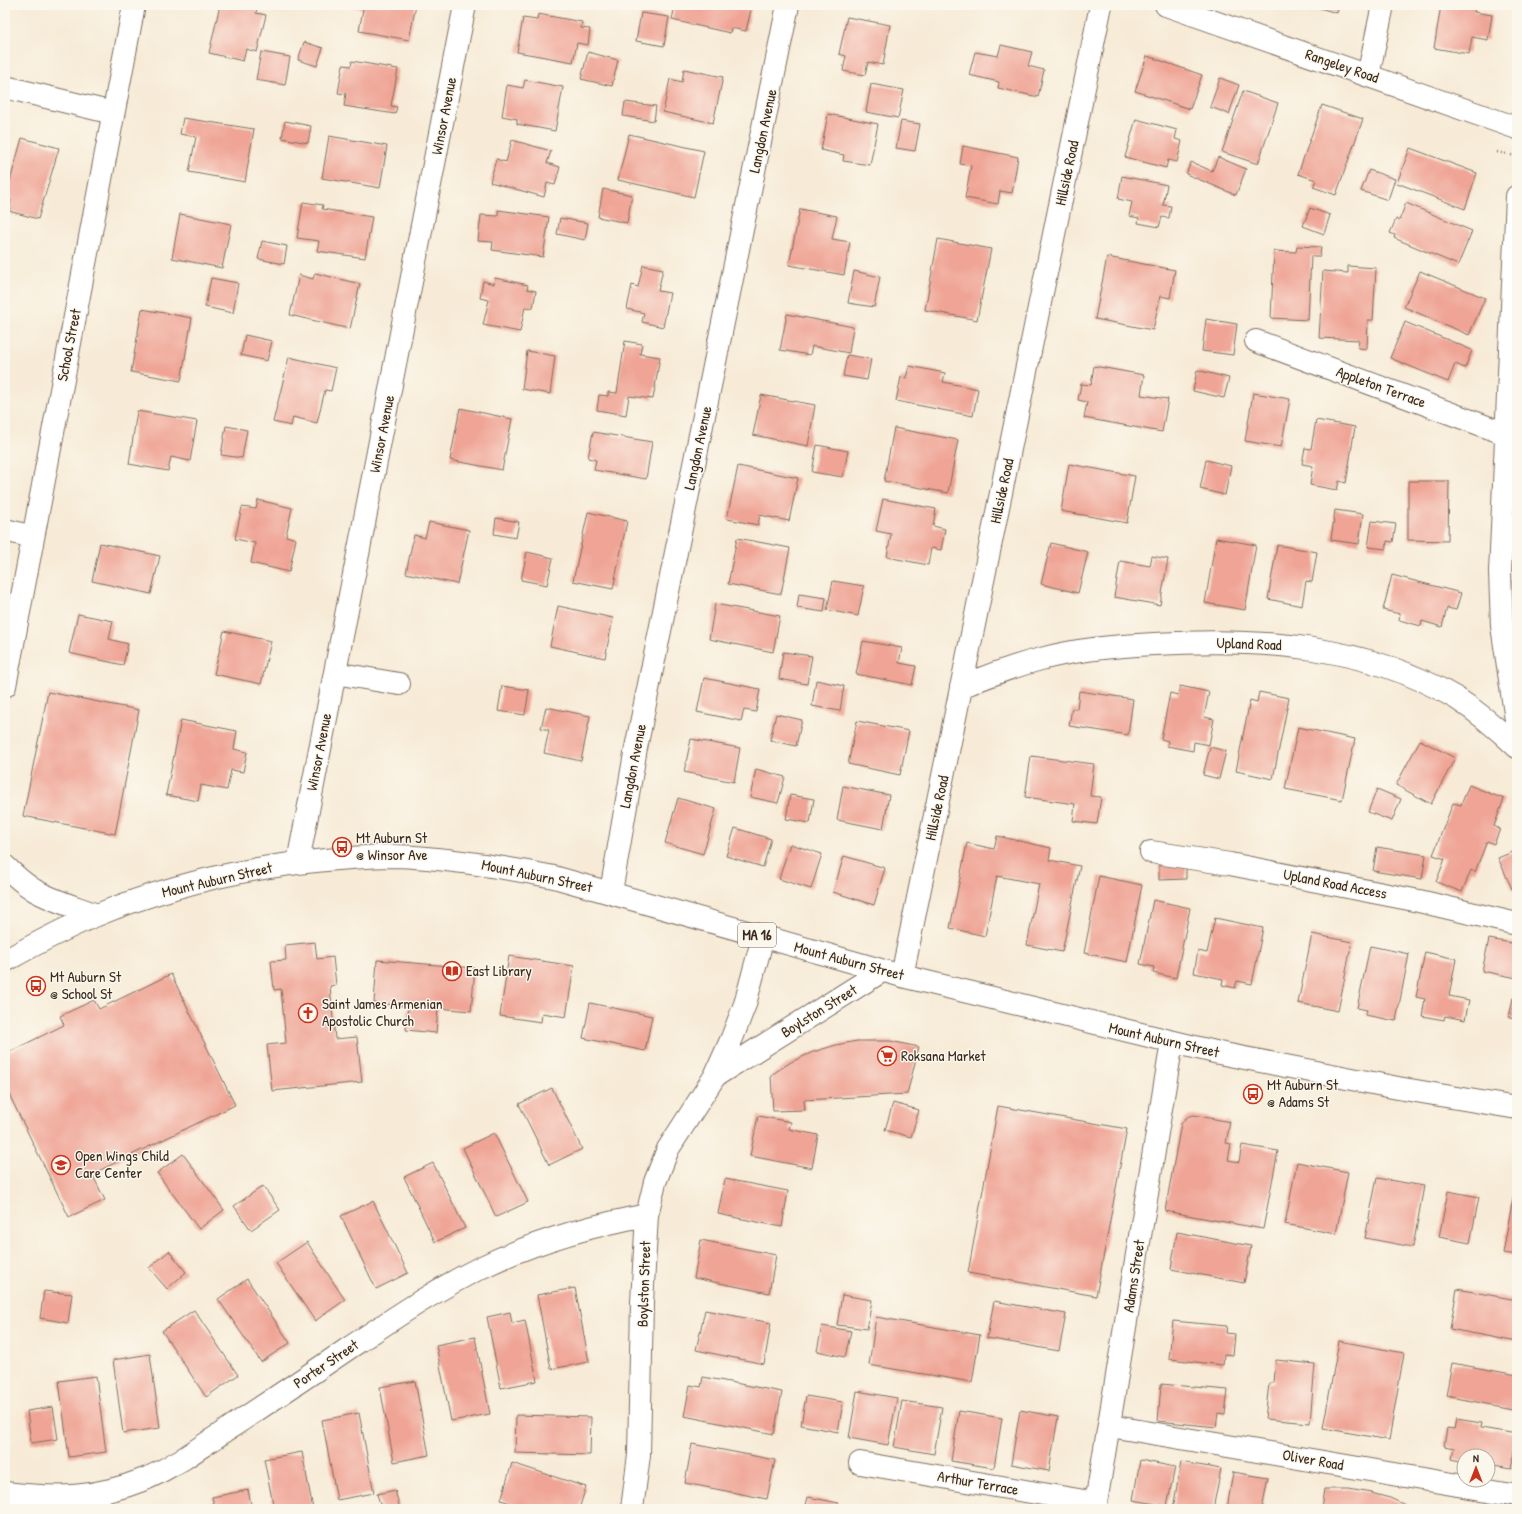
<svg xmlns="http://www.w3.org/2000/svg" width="1522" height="1514" font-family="'Patrick Hand',sans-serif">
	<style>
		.building { fill: #efa495 }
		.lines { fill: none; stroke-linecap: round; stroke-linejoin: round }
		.minor-casing { stroke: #7d6e5f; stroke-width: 24 }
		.major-casing { stroke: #7d6e5f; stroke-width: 24 }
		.path { stroke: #7d6e5f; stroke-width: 2.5; stroke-dasharray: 1 3; stroke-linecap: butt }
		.minor { stroke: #fff; stroke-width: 22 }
		.major { stroke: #fff; stroke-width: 22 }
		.labels { text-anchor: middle; stroke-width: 3; stroke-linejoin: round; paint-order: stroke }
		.shield { fill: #fbf7ec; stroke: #75685c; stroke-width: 1 }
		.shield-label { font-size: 14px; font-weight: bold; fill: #3b2a1e }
		.street-label { font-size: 15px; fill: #3b2a1e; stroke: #fbf7ec }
		.poi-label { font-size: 15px; fill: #3b2a1e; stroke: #fbf7ec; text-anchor: start }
	</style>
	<rect width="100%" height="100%" fill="#fbf7ec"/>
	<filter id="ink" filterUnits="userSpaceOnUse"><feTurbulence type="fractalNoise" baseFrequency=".025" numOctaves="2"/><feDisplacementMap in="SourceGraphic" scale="8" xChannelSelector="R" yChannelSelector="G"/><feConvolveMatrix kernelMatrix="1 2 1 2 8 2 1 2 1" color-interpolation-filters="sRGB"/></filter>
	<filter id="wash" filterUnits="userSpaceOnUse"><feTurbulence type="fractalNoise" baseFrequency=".012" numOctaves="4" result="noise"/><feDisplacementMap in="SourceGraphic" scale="16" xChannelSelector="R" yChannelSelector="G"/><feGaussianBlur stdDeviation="0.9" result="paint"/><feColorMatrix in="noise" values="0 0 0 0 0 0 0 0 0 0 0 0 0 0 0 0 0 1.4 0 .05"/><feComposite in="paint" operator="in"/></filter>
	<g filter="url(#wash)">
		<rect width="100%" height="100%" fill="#f7ebd7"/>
		<g id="blocks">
			<path class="building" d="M220 5H258L256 13 266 15 257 52 246 49 243 61 209 53Z
				M354 5H416L409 40 359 31 363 9 354 7Z
				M675 5H752L746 31 731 28 730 33 672 20Z
				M1309 5H1339L1337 13Z
				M1441 5H1476L1474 12 1492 15 1488 40 1472 37 1469 54 1434 48Z
				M641 13 669 17 664 46 636 41Z
				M538 14 582 22 581 28 590 29 588 45 577 43 573 62 517 52 523 18 537 20Z
				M847 17 890 25 883 65 868 62 865 75 843 71 846 56 839 54Z
				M304 42 323 48 317 66 298 60Z
				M1001 45 1032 52 1028 66 1044 70 1038 97 998 88 999 82 969 75 975 52 998 56Z
				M261 52 290 57 285 85 256 80Z
				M588 52 618 60 612 86 581 79Z
				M1147 56 1202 75 1190 109 1135 91Z
				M352 61 398 69 391 106 397 107 395 114 344 106 346 94 338 93 343 65 351 66Z
				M684 69 723 77 713 123 663 112 670 79 682 82Z
				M1220 78 1239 85 1229 114 1210 107Z
				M525 80 563 87 555 131 517 124V119L502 116 507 85 523 88Z
				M871 84 904 90 898 118 866 112Z
				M1243 91 1278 103 1258 164 1222 152Z
				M625 102 656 106 654 121 623 116Z
				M1322 105 1363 119 1336 195 1313 187 1316 180 1298 174Z
				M828 114 878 124 870 165 843 161 844 155 821 150Z
				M183 118 254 129 245 182 189 172 196 137 180 134Z
				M1136 119 1177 130 1175 139 1182 141 1177 162 1168 160 1166 168 1125 157Z
				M285 121 311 126 308 143 282 138Z
				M901 121 920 124 915 151 896 148Z
				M629 134 704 151 694 197 618 180Z
				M329 136 387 146 380 188 322 178Z
				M22 138 59 148 38 219 9 211 11 200 5 199Z
				M512 140 551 151 547 163 560 167 555 185 547 183 544 197 490 182 496 159 506 162Z
				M963 146 1018 157 1012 193 1000 191 998 204 965 198 971 166 960 164Z
				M1410 148 1477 173 1465 209 1397 183Z
				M1218 157 1246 169 1236 195 1186 174 1191 162 1212 171Z
				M1369 170 1395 179 1388 200 1361 191Z
				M1122 176 1167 185 1163 205 1171 206 1169 218 1162 217 1159 227 1138 223 1139 218 1129 216 1132 202 1118 199Z
				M603 189 632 195 627 223 598 217Z
				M303 202 323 205 322 209 372 217 365 258 317 251 319 241 297 238Z
				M1406 203 1472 231 1458 265 1394 238 1395 235 1390 233 1396 219 1399 221Z
				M1310 208 1330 215 1324 234 1303 226Z
				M800 209 837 216 832 239 850 242 844 275 789 265Z
				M498 210 549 217 543 257 492 250 493 242 478 241 481 215 498 216Z
				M180 214 231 224 222 268 172 258Z
				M560 218 588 223 585 240 557 234Z
				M938 239 991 249 977 320 925 310Z
				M262 241 287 246 284 264 258 259Z
				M1297 246 1321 247 1320 256H1311L1308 320 1271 318 1274 251 1296 252Z
				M1107 257 1175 270 1170 298 1160 296 1153 330 1095 319Z
				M643 265 663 269 658 291 670 293 663 327 642 322 644 313 627 309 632 285 638 287Z
				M1348 266 1376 268 1373 320H1368L1367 349 1358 348 1359 340 1319 338 1323 271 1348 273Z
				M854 271 880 277 874 307 848 303Z
				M1420 271 1485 298 1469 335 1404 307Z
				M315 273 360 284 350 329 290 315 299 275 313 279Z
				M211 278 238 283 233 313 205 307Z
				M495 278 528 285 527 289 536 291 533 308 525 307 520 332 483 325 489 300 480 298 483 281 494 284Z
				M142 309 192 318 181 381 131 372Z
				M787 314 853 327 849 353 812 346 810 355 780 350Z
				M1206 319 1237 324 1233 355 1202 351Z
				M1405 322 1472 350 1465 368 1455 364 1448 382 1390 358Z
				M245 335 272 341 267 361 241 355Z
				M625 341 642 344 640 354 660 357 653 399 629 396 626 415 597 410 599 395 608 396V392L617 393Z
				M527 351 555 356 550 394 522 389Z
				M847 355 871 359 867 380 843 376Z
				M289 357 336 368 331 391 325 390 317 423 293 417 291 426 273 422Z
				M909 366 945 373 943 382 978 389 973 416 896 401 901 377 906 378Z
				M1094 366 1144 375 1141 395 1168 399 1162 432 1084 418 1087 402 1078 400 1081 384 1091 385Z
				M1197 370 1229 378 1224 398 1193 391Z
				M1253 393 1290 399 1281 447 1245 441Z
				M761 395 815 405 808 446 753 435Z
				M460 408 512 419 502 470 450 460Z
				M137 411 197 421 190 461 171 457 168 471 129 464Z
				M1316 420 1355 427 1346 483 1339 481 1337 490 1310 485 1313 466 1302 464 1305 448 1311 449Z
				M226 426 247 430 242 458 221 455Z
				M894 428 958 440 948 493 884 481Z
				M593 432 652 442 646 479 594 470 596 460 588 458Z
				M817 445 848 451 843 477 812 472Z
				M1206 460 1231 466 1225 495 1200 489Z
				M1069 464 1135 476 1127 523 1061 511Z
				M738 466 798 478 789 521 760 515 758 525 727 519Z
				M1408 481H1449L1448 541 1408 540Z
				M883 499 936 509 933 526 945 529 941 550 931 548 928 565 887 557 891 534 876 531Z
				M258 500 292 508 286 536 296 539 289 572 251 563 255 543 235 539 242 507 256 509Z
				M1335 510 1363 514 1359 544 1331 540Z
				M588 512 627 521 613 589 573 581Z
				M496 518 519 522 516 538 494 534Z
				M1372 521 1396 524 1393 542 1387 541 1386 549 1368 547Z
				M429 522 469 530 457 584 406 573 414 535 425 538Z
				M737 538 790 548 781 594 728 584Z
				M1216 538 1256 545 1245 610 1205 603Z
				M100 543 160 556 151 594 92 581Z
				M1051 543 1088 552 1078 593 1041 584Z
				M1277 545 1317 552 1312 582 1306 581 1302 606 1268 599Z
				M527 552 553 558 547 585 521 580Z
				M1152 556 1168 559 1160 605 1114 597 1120 561 1150 566Z
				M1392 575 1461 593 1456 610 1447 608 1442 627 1422 621 1421 626 1399 620 1400 614 1383 610Z
				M833 581 864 586 858 616 827 610Z
				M799 594 826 598 824 612 797 608Z
				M715 604 780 616 773 652 709 639Z
				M558 606 613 618 605 658 550 646Z
				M78 614 113 621 109 639 128 644 123 665 69 653Z
				M224 631 271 641 261 684 214 674Z
				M863 641 902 648 899 663 916 666 912 685 856 674Z
				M783 652 812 656 807 684 779 679Z
				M704 678 760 689 756 712 744 710 741 721 697 712Z
				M816 680 844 686 840 711 812 706Z
				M502 686 529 690 525 715 498 711Z
				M1180 686 1209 692 1204 717 1214 719 1209 745 1194 742 1193 751 1167 746 1168 741 1161 739 1170 693 1178 695Z
				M1079 691 1133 699 1128 735 1069 726 1072 708 1077 709Z
				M48 692 139 710 115 834 23 816Z
				M1259 692 1289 698 1273 779 1236 771 1250 700 1257 702Z
				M546 707 590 716 581 761 544 753 549 730 541 728Z
				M776 714 802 720 796 746 770 740Z
				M181 720 237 731 234 749 247 752 243 772 231 770 227 790 201 785 198 801 166 795Z
				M857 721 909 731 900 775 848 764Z
				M1298 727 1355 739 1342 800 1285 789Z
				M691 739 740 748 734 782 684 772Z
				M1420 740 1455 758 1431 804 1396 785Z
				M1210 747 1226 751 1219 779 1203 775Z
				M1031 756 1094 764 1090 796 1101 797 1097 824 1073 821 1075 804 1025 797Z
				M756 769 785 777 778 803 750 797Z
				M1469 785 1504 799 1494 826 1500 829 1494 844 1487 841 1475 872 1471 870 1462 892 1436 882 1445 859 1433 855 1453 803 1461 805Z
				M843 786 889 795 883 829 837 820Z
				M1377 789 1401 799 1392 821 1368 812Z
				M790 795 814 799 810 823 786 819Z
				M678 798 716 809 703 854 665 843Z
				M735 828 771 839 763 867 726 856Z
				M997 836 1051 848 1049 860 1080 866 1062 952 1027 945 1039 884 997 876 985 936 950 928 967 843 994 849Z
				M790 844 822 854 811 889 779 879Z
				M1377 847 1426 855 1422 879 1373 871Z
				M1517 850V889L1513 891 1498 858Z
				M844 856 885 868 874 905 833 892Z
				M1186 863V879L1159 880V864Z
				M1099 876 1142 885 1127 962 1084 953Z
				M1153 900 1190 908 1176 978 1153 973 1154 967 1140 964Z
				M1215 918 1263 928 1252 984 1237 981 1235 988 1222 985 1223 979 1194 973 1198 951 1207 953Z
				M1312 934 1352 942 1338 1011 1298 1003Z
				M1489 939 1517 944V978L1482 971Z
				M315 942 317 959 333 957 336 985 330 986 335 1039 357 1037 362 1082 272 1091 267 1045 286 1043 281 989 274 990 271 961 286 960 285 945Z
				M1370 946 1409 954 1396 1021 1365 1015 1367 1010 1357 1008Z
				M1425 952 1456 959 1449 996 1469 1000 1465 1020 1445 1016 1444 1020 1422 1016 1425 999 1416 997Z
				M509 956 574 966 566 1017 542 1013 541 1022 500 1016Z
				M377 960 475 968 471 1011 438 1008 436 1033 406 1030 408 1006 374 1003Z
				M171 974 235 1105 92 1174 105 1200 69 1217 5 1086V1054L64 1025 60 1016 94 1000 99 1009Z
				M1513 998H1517V1019L1509 1018Z
				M590 1003 652 1016 645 1051 583 1038Z
				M1516 1026H1517V1037L1514 1036Z
				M857 1041H890L919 1047 907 1094 804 1100 805 1110 773 1111 771 1075 791 1062 813 1052 836 1045Z
				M552 1088 582 1149 549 1165 519 1104Z
				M893 1103 919 1110 911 1137 885 1130Z
				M998 1106 1127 1129 1096 1296 968 1273Z
				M1194 1115 1230 1122 1226 1143 1231 1144 1228 1160 1239 1162 1242 1145 1278 1151 1263 1229 1165 1211 1181 1124 1185 1119 1189 1116Z
				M758 1116 791 1122 789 1129 818 1135 812 1168 750 1156Z
				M494 1133 528 1202 496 1217 463 1148Z
				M183 1154 224 1210 199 1229 157 1173Z
				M1297 1162 1348 1172 1336 1234 1285 1224Z
				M433 1163 465 1228 435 1242 404 1177Z
				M1377 1178 1424 1186 1413 1247 1365 1238Z
				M725 1179 788 1191 782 1227 718 1214Z
				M263 1186 280 1210 251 1230 234 1206Z
				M1448 1191 1479 1197 1470 1243 1439 1237Z
				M1514 1192H1517V1255L1503 1253Z
				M373 1201 408 1273 376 1289 341 1216Z
				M1177 1232 1251 1246 1244 1283 1171 1269Z
				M701 1240 776 1255 769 1293 694 1278Z
				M307 1242 345 1300 315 1321 276 1263Z
				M169 1251 186 1272 167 1289 149 1268Z
				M247 1279 290 1343 261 1362 218 1299Z
				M575 1288 589 1362 551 1369 537 1295Z
				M1457 1289 1517 1300V1342L1450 1329Z
				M44 1291 72 1294 68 1323 40 1318Z
				M842 1295 872 1300 867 1329 837 1325Z
				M994 1301 1066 1314 1059 1351 987 1338Z
				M194 1310 238 1375 206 1397 162 1331Z
				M705 1310 771 1323 764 1364 696 1350Z
				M510 1312 512 1323 525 1320 537 1381 501 1388 487 1317Z
				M876 1317 980 1335 972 1382 869 1365Z
				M1173 1321 1227 1326 1226 1333 1235 1334 1233 1355 1224 1354 1223 1365 1169 1359Z
				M822 1326 851 1331 845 1357 817 1351Z
				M475 1337 490 1414 451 1421 436 1345Z
				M1339 1341 1404 1353 1389 1440 1323 1428Z
				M150 1354 160 1428 123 1433 113 1360Z
				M1276 1360 1315 1364 1310 1423 1265 1419 1269 1383H1274Z
				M1452 1363 1517 1375V1410L1446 1396Z
				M96 1376 106 1452 69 1457 59 1381Z
				M703 1377 782 1392 774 1434 684 1416 690 1385 701 1387Z
				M415 1381 429 1455 394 1462 380 1387Z
				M1161 1384 1228 1390 1225 1414 1218 1413 1216 1427 1158 1421Z
				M857 1391 897 1398 888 1445 849 1438Z
				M806 1396 843 1402 838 1432 801 1425Z
				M902 1401 942 1407 934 1454 894 1447Z
				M53 1407 58 1439 31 1443 27 1411Z
				M1020 1410 1058 1417 1049 1471 1011 1464Z
				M959 1411 1002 1418 994 1468 951 1461Z
				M359 1413 374 1493 337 1500 322 1420Z
				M516 1415 591 1417 590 1455 515 1453Z
				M1456 1419 1482 1423 1481 1428 1517 1434V1443L1512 1468 1488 1464V1456H1464V1462L1452 1459 1454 1448 1444 1446 1447 1428 1454 1429Z
				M692 1444 775 1460 767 1499 685 1483Z
				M302 1452 313 1509H274L264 1459Z
				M1140 1460 1175 1467 1167 1506 1133 1500Z
				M1181 1462 1221 1469 1213 1509H1173Z
				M512 1463 586 1487 579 1509H528L501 1500Z
				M1233 1472 1268 1478 1262 1509H1227Z
				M1324 1489H1349L1371 1493 1390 1498 1405 1505V1509H1321Z
				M248 1490 252 1509H215L212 1497Z
				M395 1490 400 1509H374L381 1507 377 1494Z
				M808 1497 839 1503 838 1509H805Z
				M846 1505 864 1508V1509H845Z"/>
		</g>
	</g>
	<g filter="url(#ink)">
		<use href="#blocks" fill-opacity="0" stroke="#7d6e5f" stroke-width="1"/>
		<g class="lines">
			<g class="minor-casing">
				<path id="minor" d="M1166 5 1517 128
					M1368 76 1383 5
					M5 87 113 113
					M1517 196 1500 572 1502 626 1517 727
					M1256 341 1506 434
					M5 530 33 537
					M335 673 399 684
					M5 686 134 5
					M961 687C987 676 1014 666 1041 659 1078 649 1117 646 1154 644 1257 638 1365 644 1456 698 1478 712 1498 729 1517 747
					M1151 852 1230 864 1419 901 1517 924
					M298 862 465 5
					M611 892 636 748 788 5
					M902 976 1101 5
					M715 1076 882 971
					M1110 1426 1517 1495
					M860 1463 1096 1503
					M5 1493C57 1499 95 1499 145 1479 158 1474 170 1466 183 1459 237 1423 292 1387 346 1350 390 1321 433 1291 480 1268 533 1242 589 1226 647 1215
					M632 1509 639 1455 642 1302 647 1215 655 1182 668 1149 715 1076 732 1038 745 1004 763 937
					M1095 1509 1172 1042"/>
			</g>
			<g class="major-casing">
				<path id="major" d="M5 866C14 875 23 883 34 890 53 901 76 907 97 915
					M5 961C35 944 65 928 97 915 170 885 247 867 326 860 349 858 372 856 395 856 449 858 502 867 554 877L902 976 1219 1053 1398 1088 1517 1108"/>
			</g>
			<path class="path" d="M1497 152 1506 154
				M1511 155 1517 157"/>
			<use href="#minor" class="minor"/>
			<use href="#major" class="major"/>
		</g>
	</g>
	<defs>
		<g id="bus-ring" transform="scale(1)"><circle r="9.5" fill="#fbf7ec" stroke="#c8321e" stroke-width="1.5"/><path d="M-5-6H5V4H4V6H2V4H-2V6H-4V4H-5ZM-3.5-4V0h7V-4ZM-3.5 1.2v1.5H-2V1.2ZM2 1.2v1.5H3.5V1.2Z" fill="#c8321e"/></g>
		<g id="library-ring" transform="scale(1)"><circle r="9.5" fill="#fbf7ec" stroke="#c8321e" stroke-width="1.5"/><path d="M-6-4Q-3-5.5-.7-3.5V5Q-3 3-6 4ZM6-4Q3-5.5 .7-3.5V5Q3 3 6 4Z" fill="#c8321e"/></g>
		<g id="church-ring" transform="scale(1)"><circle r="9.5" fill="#fbf7ec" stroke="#c8321e" stroke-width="1.5"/><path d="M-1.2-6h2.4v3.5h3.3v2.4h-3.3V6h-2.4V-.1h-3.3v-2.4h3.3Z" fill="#c8321e"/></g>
		<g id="supermarket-ring" transform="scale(1)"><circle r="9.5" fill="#fbf7ec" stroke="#c8321e" stroke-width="1.5"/><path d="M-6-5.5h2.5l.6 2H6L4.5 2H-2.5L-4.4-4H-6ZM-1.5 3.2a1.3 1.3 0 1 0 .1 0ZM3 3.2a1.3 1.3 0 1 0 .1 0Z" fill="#c8321e"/></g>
		<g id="school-ring" transform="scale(1)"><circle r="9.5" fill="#fbf7ec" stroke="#c8321e" stroke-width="1.5"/><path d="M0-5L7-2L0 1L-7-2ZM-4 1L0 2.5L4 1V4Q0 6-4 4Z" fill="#c8321e"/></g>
	</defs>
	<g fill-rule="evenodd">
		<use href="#bus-ring" x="342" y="847"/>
		<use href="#library-ring" x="452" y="971"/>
		<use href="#bus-ring" x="36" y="986"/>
		<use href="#church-ring" x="308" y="1013"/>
		<use href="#supermarket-ring" x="887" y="1056"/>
		<use href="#bus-ring" x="1253" y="1094"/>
		<use href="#school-ring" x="61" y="1165"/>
	</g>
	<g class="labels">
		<rect class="shield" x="738" y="923" width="38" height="24" rx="3"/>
		<g class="shield-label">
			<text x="757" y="940">MA 16</text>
		</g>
		<g class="street-label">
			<text transform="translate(1342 66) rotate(19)" y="5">Rangeley Road</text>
			<text transform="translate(444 116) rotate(-79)" y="5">Winsor Avenue</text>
			<text transform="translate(763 131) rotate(-78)" y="5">Langdon Avenue</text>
			<text transform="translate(1067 173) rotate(-78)" y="5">Hillside Road</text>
			<text transform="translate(69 345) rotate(-79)" y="5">School Street</text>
			<text transform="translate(1381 387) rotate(20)" y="5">Appleton Terrace</text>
			<text transform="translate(382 434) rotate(-79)" y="5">Winsor Avenue</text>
			<text transform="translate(698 448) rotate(-78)" y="5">Langdon Avenue</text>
			<text transform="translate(1002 491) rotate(-78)" y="5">Hillside Road</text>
			<text transform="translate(1249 644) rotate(2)" y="5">Upland Road</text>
			<text transform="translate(319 752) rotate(-79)" y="5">Winsor Avenue</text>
			<text transform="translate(633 766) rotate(-79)" y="5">Langdon Avenue</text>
			<text transform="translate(937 808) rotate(-78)" y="5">Hillside Road</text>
			<text transform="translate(537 876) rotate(12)" y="5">Mount Auburn Street</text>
			<text transform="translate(217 880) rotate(-13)" y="5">Mount Auburn Street</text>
			<text transform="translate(1335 884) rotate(11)" y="5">Upland Road Access</text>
			<text transform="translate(849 961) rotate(15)" y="5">Mount Auburn Street</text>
			<text transform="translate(819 1011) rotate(-32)" y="5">Boylston Street</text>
			<text transform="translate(1164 1040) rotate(13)" y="5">Mount Auburn Street</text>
			<text transform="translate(1134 1276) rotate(-81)" y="5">Adams Street</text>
			<text transform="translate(644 1284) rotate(-88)" y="5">Boylston Street</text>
			<text transform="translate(326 1364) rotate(-34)" y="5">Porter Street</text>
			<text transform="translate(1313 1460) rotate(10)" y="5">Oliver Road</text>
			<text transform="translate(978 1483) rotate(10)" y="5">Arthur Terrace</text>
		</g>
		<g class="poi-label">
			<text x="356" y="843">Mt Auburn St<tspan x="356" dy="17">@ Winsor Ave</tspan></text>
			<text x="466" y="976">East Library</text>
			<text x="50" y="982">Mt Auburn St<tspan x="50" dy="17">@ School St</tspan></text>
			<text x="322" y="1009">Saint James Armenian<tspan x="322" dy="17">Apostolic Church</tspan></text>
			<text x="901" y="1061">Roksana Market</text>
			<text x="1267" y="1090">Mt Auburn St<tspan x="1267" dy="17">@ Adams St</tspan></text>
			<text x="75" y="1161">Open Wings Child<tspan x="75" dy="17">Care Center</tspan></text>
		</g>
	</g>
	<rect width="1522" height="1514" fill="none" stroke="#fbf7ec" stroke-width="20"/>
	<g transform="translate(1476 1468)"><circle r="19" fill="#fbf7ec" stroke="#aea59a"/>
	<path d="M0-3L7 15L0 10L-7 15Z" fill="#c8321e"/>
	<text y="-6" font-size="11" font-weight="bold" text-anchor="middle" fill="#3b2a1e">N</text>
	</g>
</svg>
